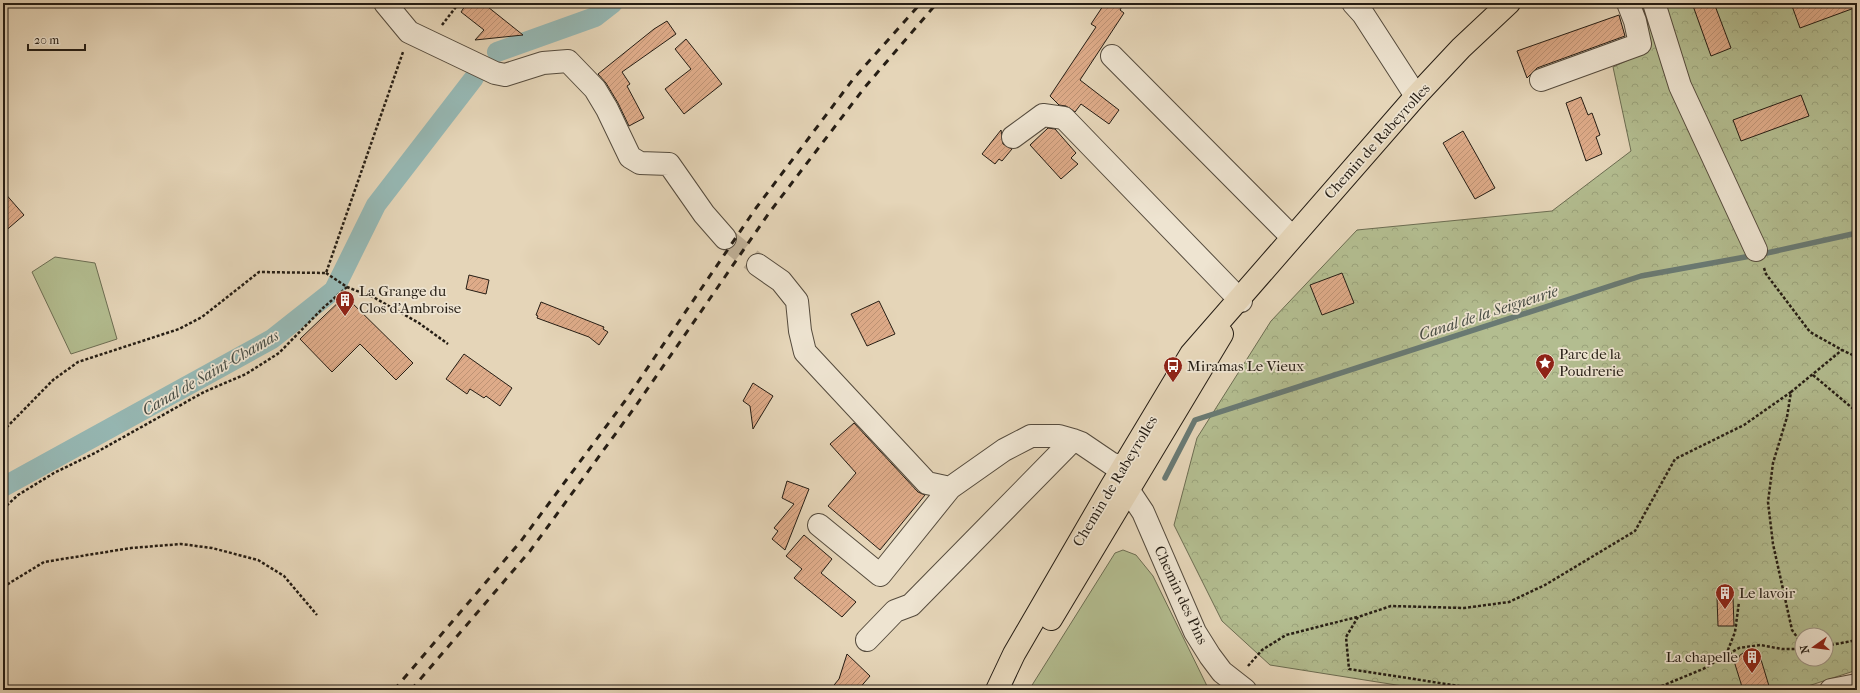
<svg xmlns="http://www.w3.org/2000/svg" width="1860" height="693" font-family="'IM FELL French Canon',serif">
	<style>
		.grass { fill: #b3bd90; stroke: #6c6d52 }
		.park { fill: url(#park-crowns); stroke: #6c6d52; fill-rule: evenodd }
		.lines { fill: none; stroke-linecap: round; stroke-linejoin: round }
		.stream { stroke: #697a74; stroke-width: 5.5 }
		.canal { stroke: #96b8b4; stroke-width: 20 }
		.building { fill: url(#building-hatch); stroke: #251d14 }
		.minor-tunnel { stroke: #bfb097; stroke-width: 22; stroke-dasharray: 22 11; stroke-linecap: butt }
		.minor-casing { stroke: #554b3d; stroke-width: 24 }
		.major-casing { stroke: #251d14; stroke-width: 24 }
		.path { stroke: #251d14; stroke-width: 2.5; stroke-dasharray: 3 2; stroke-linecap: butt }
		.minor { stroke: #eee4d1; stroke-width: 22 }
		.major { stroke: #e5d5b8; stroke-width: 22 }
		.rail { stroke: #251d14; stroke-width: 3; stroke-dasharray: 7 7; stroke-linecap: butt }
		.labels { text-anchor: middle; stroke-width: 3.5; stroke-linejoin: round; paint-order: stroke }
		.street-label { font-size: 15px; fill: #251d14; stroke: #eee4d1 }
		.poi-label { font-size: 15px; fill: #251d14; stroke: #eee4d1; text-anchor: start }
		.water-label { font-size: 16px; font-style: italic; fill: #474c44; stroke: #eee4d1 }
	</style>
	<defs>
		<pattern id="park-crowns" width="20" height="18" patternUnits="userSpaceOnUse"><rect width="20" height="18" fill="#b3bd90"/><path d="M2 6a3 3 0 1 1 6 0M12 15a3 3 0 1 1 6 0" fill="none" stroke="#9aa27b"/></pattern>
		<pattern id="building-hatch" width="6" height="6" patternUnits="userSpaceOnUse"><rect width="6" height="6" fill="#deab89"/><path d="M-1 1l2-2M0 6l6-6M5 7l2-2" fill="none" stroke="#be9375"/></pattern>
	</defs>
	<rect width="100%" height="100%" fill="#e5d5b8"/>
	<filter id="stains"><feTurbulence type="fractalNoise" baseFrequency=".005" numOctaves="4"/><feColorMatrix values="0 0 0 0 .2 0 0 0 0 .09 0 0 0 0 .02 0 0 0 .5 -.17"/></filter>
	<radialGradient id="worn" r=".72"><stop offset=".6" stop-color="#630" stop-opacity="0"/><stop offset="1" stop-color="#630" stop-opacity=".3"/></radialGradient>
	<path class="grass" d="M55 257 95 263 117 339 71 354 32 272Z
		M1123 550 1136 555 1153 576 1209 690H1029L1115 553Z"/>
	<path class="park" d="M1634 3H1857V670L1796 690H1428L1270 665 1222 621 1174 525 1197 438 1271 321 1357 230 1552 211 1631 151 1613 67 1648 51ZM1802 635H1826V659H1802Z"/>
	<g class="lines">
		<path class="stream" d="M1165 478 1195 420 1641 276 1767 253 1857 233"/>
		<path class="canal" d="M497 52 595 17 613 3
			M3 487 272 339 334 290 376 205 474 78"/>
	</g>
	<path class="building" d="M467 3H483L523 35 475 40 484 30 461 12Z
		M1105 3H1124L1120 10 1124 13 1080 80 1119 110 1109 124 1081 104 1075 112 1066 106 1059 105 1050 96 1096 27 1091 24Z
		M1692 3H1714L1731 48 1711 56Z
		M1801 3H1857V7L1800 28 1792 6Z
		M1619 15 1625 36 1537 68 1527 78 1517 51Z
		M667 21 676 34 622 72 630 84 627 86 644 118 629 126 618 103 606 83 598 74 654 29Z
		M686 39 722 84 684 114 665 89 691 69 675 49Z
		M1801 95 1809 116 1741 141 1733 120Z
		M1581 97 1588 115 1592 113 1600 135 1596 137 1602 154 1586 161 1566 103Z
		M1048 128 1055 129 1076 153 1071 158 1078 164 1061 179 1030 145Z
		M1001 130 1003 144 1012 149 1002 161 999 159 995 164 982 154Z
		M1463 131 1495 188 1475 199 1443 143Z
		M3 191 24 215 3 233Z
		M1342 273 1354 303 1322 315 1310 285Z
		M469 275 489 280 486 294 466 289Z
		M345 296 413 363 396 380 360 344 332 372 300 339Z
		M879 301 895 334 867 346 851 314Z
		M541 302 604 327 603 329 608 332 599 345 589 337 537 318 538 316 536 315Z
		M464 354 512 388 500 406 486 396 484 398 470 389 467 394 446 379Z
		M753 383 773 396 753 429 750 406 743 401Z
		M854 423 918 492 925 495 880 550 828 506 856 473 830 444Z
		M787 481 809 489 785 550 772 539 778 531 774 528 794 504 782 498Z
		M804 535 832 559 821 573 856 602 842 617 794 578 802 569 786 556Z
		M1717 597H1733L1734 626H1718Z
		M1745 652H1751L1755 655 1759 653 1769 686 1756 690H1743L1734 661 1738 660 1740 655Z
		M847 654 870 676 858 690H830L839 679Z"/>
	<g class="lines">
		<path class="minor-tunnel" d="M725 238 758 265"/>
		<g class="minor-casing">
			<path id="minor" d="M385 3 409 32 495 73 505 75 543 63 568 61 595 89 607 109 630 157 640 163 669 164 704 214 725 238
				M1353 3 1363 14 1416 96
				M1654 3 1680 86 1756 250
				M1112 56 1292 237
				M1541 80 1640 44 1635 21 1628 3
				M1013 137 1043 115 1064 118 1241 301
				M758 265 781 281 797 301 800 331 805 352 927 483 950 488
				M1125 473 1129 491 1143 512 1195 632 1210 656 1222 672 1245 690
				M819 525 880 575 950 488 1004 450 1031 436H1059L1073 440 1081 443 1112 464 1124 466
				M867 640 895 611 911 605 1073 440
				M1831 690 1857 685"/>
		</g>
		<g class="major-casing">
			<path id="major" d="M1051 619 1222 334
				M997 690 1014 654 1111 487 1191 354 1416 96 1461 48 1509 3"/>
		</g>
		<path class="path" d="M442 25 459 3
			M1764 268 1766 274 1810 332 1842 350 1857 357
			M326 273 347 287 375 298 419 323 448 344
			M1813 375 1857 412
			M3 431 53 380 78 362 179 329 202 317 259 272 326 273 403 52
			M3 509 18 495 54 473 95 453 204 392 246 374 279 353 323 308 347 287
			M3 587 44 562 131 548 181 544 212 548 258 560 284 576 317 615
			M1802 644 1792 630 1773 544 1768 502 1773 463 1787 417 1791 392 1842 350
			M1826 646 1857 640
			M1726 655 1735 632 1739 602
			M1248 666 1262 650 1286 635 1357 617
			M1485 690 1349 669 1346 637 1358 617 1391 606 1464 608 1509 602 1545 585 1635 531 1675 459 1744 425 1791 392
			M1652 690 1703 669 1739 648 1760 645 1782 649H1802"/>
		<use href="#minor" class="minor"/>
		<use href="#major" class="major"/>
		<path class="rail" d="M394 690 521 541 625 401 756 208 854 78 921 3
			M411 690 530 551 635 407 769 213 865 87 937 3"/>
	</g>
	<defs>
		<g id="building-pin" transform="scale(1)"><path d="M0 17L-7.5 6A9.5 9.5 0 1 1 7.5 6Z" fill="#8f2418" stroke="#eee4d1"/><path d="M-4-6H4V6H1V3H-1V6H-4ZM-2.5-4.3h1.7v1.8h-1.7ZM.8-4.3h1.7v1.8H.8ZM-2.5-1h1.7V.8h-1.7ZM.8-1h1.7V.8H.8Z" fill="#fff"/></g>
		<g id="sight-pin" transform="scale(1)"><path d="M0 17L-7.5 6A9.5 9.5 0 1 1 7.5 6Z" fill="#8f2418" stroke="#eee4d1"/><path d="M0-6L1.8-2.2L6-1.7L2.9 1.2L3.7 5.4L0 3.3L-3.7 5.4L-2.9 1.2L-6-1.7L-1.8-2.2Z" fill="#fff"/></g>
		<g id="bus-pin" transform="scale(1)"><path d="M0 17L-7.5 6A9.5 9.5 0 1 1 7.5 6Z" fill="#8f2418" stroke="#eee4d1"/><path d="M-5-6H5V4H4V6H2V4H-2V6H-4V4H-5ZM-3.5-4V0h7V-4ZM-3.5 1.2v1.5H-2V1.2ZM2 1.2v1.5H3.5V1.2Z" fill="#fff"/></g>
	</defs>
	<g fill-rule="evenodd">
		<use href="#building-pin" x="345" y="300"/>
		<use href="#sight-pin" x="1545" y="363"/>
		<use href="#bus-pin" x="1173" y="366"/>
		<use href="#building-pin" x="1725" y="593"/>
		<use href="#building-pin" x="1752" y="657"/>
	</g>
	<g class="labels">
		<g class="street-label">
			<text transform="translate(1377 141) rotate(-48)" y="5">Chemin de Rabeyrolles</text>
			<text transform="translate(1115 481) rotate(-59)" y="5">Chemin de Rabeyrolles</text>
			<text transform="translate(1181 595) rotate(65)" y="5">Chemin des Pins</text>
		</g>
		<g class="poi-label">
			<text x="359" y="296">La Grange du<tspan x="359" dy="17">Clos d'Ambroise</tspan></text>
			<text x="1559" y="359">Parc de la<tspan x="1559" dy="17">Poudrerie</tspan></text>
			<text x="1187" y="371">Miramas Le Vieux</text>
			<text x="1739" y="598">Le lavoir</text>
			<text x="1738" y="662" text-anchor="end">La chapelle</text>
		</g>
		<g class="water-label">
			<text transform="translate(1488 312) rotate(-18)" y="6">Canal de la Seigneurie</text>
			<text transform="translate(210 372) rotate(-30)" y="6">Canal de Saint-Chamas</text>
		</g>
	</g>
	<rect width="1860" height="693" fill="none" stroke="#e5d5b8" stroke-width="16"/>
	<rect x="4" y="4" width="1852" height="685" fill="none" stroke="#251d14" stroke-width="2"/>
	<rect x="8" y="8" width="1844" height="677" fill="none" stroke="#251d14"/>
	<g transform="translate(1814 647) rotate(256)"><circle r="19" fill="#eee4d1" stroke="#9e9485"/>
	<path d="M0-3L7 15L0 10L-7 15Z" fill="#8f2418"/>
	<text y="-6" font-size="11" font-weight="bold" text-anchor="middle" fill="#251d14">N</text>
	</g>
	<path d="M28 44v6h57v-6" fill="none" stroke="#251d14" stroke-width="2"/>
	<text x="34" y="44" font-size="12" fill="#251d14" stroke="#eee4d1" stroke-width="3" paint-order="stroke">20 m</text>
	<rect width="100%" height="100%" filter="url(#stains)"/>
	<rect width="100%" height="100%" fill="url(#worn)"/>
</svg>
